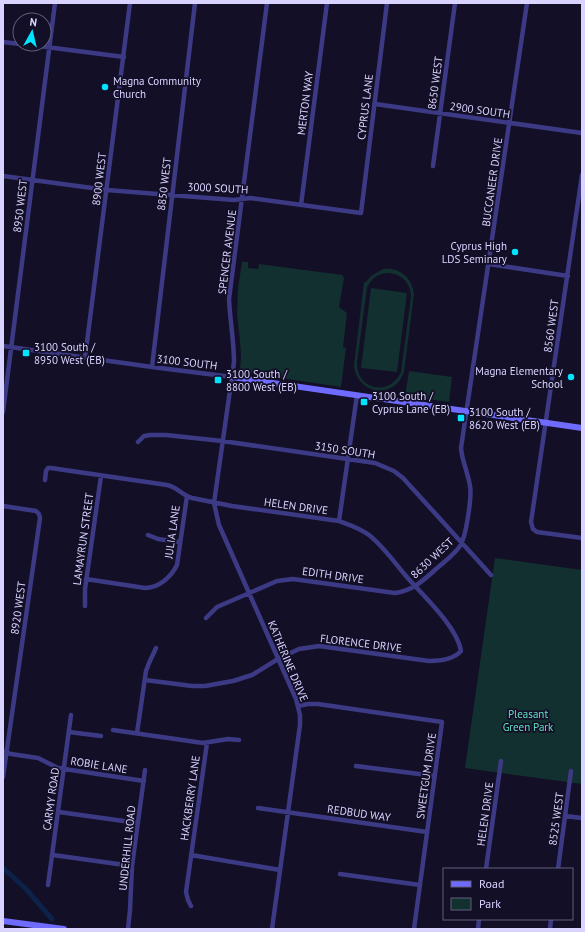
<svg xmlns="http://www.w3.org/2000/svg" width="585" height="932" font-family="'PT Sans',sans-serif">
	<style>
		.green { fill: #12302f; fill-rule: evenodd }
		.lines { fill: none; stroke-linecap: round; stroke-linejoin: round }
		.canal { stroke: #0c2248; stroke-width: 5 }
		.street { stroke: #3d3a85; stroke-width: 4.5 }
		.secondary { stroke: #6f6bff; stroke-width: 6 }
		.poi-dot { fill: #00e5ff; stroke: #130f26; stroke-width: 1.5 }
		.labels { text-anchor: middle; stroke-width: 3.5; stroke-linejoin: round; paint-order: stroke }
		.poi-label { font-size: 11px; fill: #d9d4ff; stroke: #130f26; text-anchor: start }
		.street-label { font-size: 11px; fill: #d9d4ff; stroke: #130f26 }
		.park-label { font-size: 11px; fill: #5fe0c0; stroke: #130f26 }
	</style>
	<rect width="100%" height="100%" fill="#130f26"/>
	<path class="green" d="M242 262H248V268L258 269 259 264 342 275 344 278 339 307 347 313 343 347 346 348 341 387 241 372 240 370 241 356 240 340 237 315 238 288Z
		M383 269C399 267 412 277 414 294L404 372C394 400 358 395 354 366L364 282H366L371 276ZM387 273C401 273 411 283 411 297L401 372C390 397 356 390 357 362L367 288C371 279 377 274 387 273Z
		M371 288 407 293 397 372 361 368Z
		M409 371 452 377 449 402 405 396Z
		M495 558 582 570V784L465 768Z"/>
	<g class="lines">
		<path class="canal" d="M3 868 26 889 52 919"/>
		<path class="street" d="M267 3 229 299C230 320 234 341 234 362L214 503 219 525 296 699 300 715V725L272 929
			M3 42 20 44
			M23 44 124 57
			M375 104 582 133
			M433 166 455 3
			M582 175 531 522 533 529 537 532 582 538
			M3 176 107 190 234 200 250 198 361 213 387 3
			M301 205 327 3
			M489 264 568 276
			M3 346 152 367 232 377
			M85 358 130 3
			M152 367 195 3
			M3 412 55 3
			M138 442 144 436 150 435H166L222 441 375 463 394 471 403 478 491 575
			M45 480 46 471 48 468H51L167 485C177 487 182 495 192 498L232 506 339 521C350 525 360 528 369 535 383 546 394 562 406 576 422 595 457 626 461 651 453 660 440 661 429 661L319 646 299 649 278 659 252 675 233 681 205 686H192L145 680
			M3 506 36 511 39 514 40 518 3 777
			M339 521 357 395
			M148 535 158 539 180 542
			M86 579 145 588C159 588 171 577 177 565L187 496
			M85 606V589L101 476
			M206 618 217 607 277 581 293 579 395 593C412 591 424 580 436 569 444 562 454 555 460 546 466 537 472 497 470 486 468 473 462 461 461 448L527 3
			M298 706 308 704H318L442 722 414 929
			M113 730 203 743 228 739 239 740
			M69 732 101 736
			M137 733 146 671 149 663 156 648
			M3 751 11 754 38 758 58 768 144 781
			M356 766 435 776
			M258 808 427 832
			M59 812 138 823
			M565 816 582 818
			M53 855 132 866
			M191 855 280 870
			M486 869 501 761
			M558 869 571 771
			M340 874 420 885
			M48 885 71 715
			M191 906 188 900 186 892 207 743
			M128 929 130 910 132 866 145 770
			M478 929 479 919
			M550 929 551 919"/>
		<path class="secondary" d="M232 377 582 428
			M3 921 64 929"/>
	</g>
	<g class="poi-dot">
		<circle cx="105" cy="87" r="4"/>
		<circle cx="515" cy="252" r="4"/>
		<rect x="22" y="349" width="8" height="8" rx="2"/>
		<circle cx="571" cy="377" r="4"/>
		<rect x="214" y="376" width="8" height="8" rx="2"/>
		<rect x="360" y="398" width="8" height="8" rx="2"/>
		<rect x="457" y="414" width="8" height="8" rx="2"/>
	</g>
	<g class="labels">
		<g class="poi-label">
			<text x="113" y="85">Magna Community<tspan x="113" dy="13">Church</tspan></text>
			<text x="507" y="250" text-anchor="end">Cyprus High<tspan x="507" dy="13">LDS Seminary</tspan></text>
			<text x="34" y="351">3100 South /<tspan x="34" dy="13">8950 West (EB)</tspan></text>
			<text x="563" y="375" text-anchor="end">Magna Elementary<tspan x="563" dy="13">School</tspan></text>
			<text x="226" y="378">3100 South /<tspan x="226" dy="13">8800 West (EB)</tspan></text>
			<text x="372" y="400">3100 South /<tspan x="372" dy="13">Cyprus Lane (EB)</tspan></text>
			<text x="469" y="416">3100 South /<tspan x="469" dy="13">8620 West (EB)</tspan></text>
		</g>
		<g class="street-label">
			<text transform="translate(435 83) rotate(-82)" y="4">8650 WEST</text>
			<text transform="translate(305 103) rotate(-83)" y="4">MERTON WAY</text>
			<text transform="translate(365 107) rotate(-83)" y="4">CYPRUS LANE</text>
			<text transform="translate(480 110) rotate(8)" y="4">2900 SOUTH</text>
			<text transform="translate(99 179) rotate(-83)" y="4">8900 WEST</text>
			<text transform="translate(492 182) rotate(-82)" y="4">BUCCANEER DRIVE</text>
			<text transform="translate(164 184) rotate(-83)" y="4">8850 WEST</text>
			<text transform="translate(218 188) rotate(3)" y="4">3000 SOUTH</text>
			<text transform="translate(20 206) rotate(-83)" y="4">8950 WEST</text>
			<text transform="translate(227 252) rotate(-83)" y="4">SPENCER AVENUE</text>
			<text transform="translate(551 326) rotate(-82)" y="4">8560 WEST</text>
			<text transform="translate(187 362) rotate(7)" y="4">3100 SOUTH</text>
			<text transform="translate(345 450) rotate(9)" y="4">3150 SOUTH</text>
			<text transform="translate(296 506) rotate(8)" y="4">HELEN DRIVE</text>
			<text transform="translate(172 532) rotate(-82)" y="4">JULIA LANE</text>
			<text transform="translate(83 539) rotate(-82)" y="4">LAMAYRUN STREET</text>
			<text transform="translate(432 558) rotate(-43)" y="4">8630 WEST</text>
			<text transform="translate(333 575) rotate(8)" y="4">EDITH DRIVE</text>
			<text transform="translate(18 608) rotate(-82)" y="4">8920 WEST</text>
			<text transform="translate(361 643) rotate(7)" y="4">FLORENCE DRIVE</text>
			<text transform="translate(288 661) rotate(67)" y="4">KATHERINE DRIVE</text>
			<text transform="translate(99 765) rotate(9)" y="4">ROBIE LANE</text>
			<text transform="translate(426 776) rotate(-82)" y="4">SWEETGUM DRIVE</text>
			<text transform="translate(190 798) rotate(-82)" y="4">HACKBERRY LANE</text>
			<text transform="translate(51 799) rotate(-82)" y="4">CARMY ROAD</text>
			<text transform="translate(359 813) rotate(8)" y="4">REDBUD WAY</text>
			<text transform="translate(485 814) rotate(-82)" y="4">HELEN DRIVE</text>
			<text transform="translate(556 819) rotate(-82)" y="4">8525 WEST</text>
			<text transform="translate(127 848) rotate(-84)" y="4">UNDERHILL ROAD</text>
		</g>
		<g class="park-label">
			<text x="528" y="718">Pleasant<tspan x="528" dy="13">Green Park</tspan></text>
		</g>
	</g>
	<rect width="585" height="932" fill="none" stroke="#d9d4ff" stroke-width="8"/>
	<rect x="443" y="868" width="130" height="52" fill="#130f26" stroke="#625e7d"/>
	<rect x="451" y="881" width="20" height="6" fill="#6f6bff" stroke="#625e7d"/>
	<text x="479" y="888" font-size="12" fill="#d9d4ff">Road</text>
	<rect x="451" y="898" width="20" height="12" fill="#12302f" stroke="#625e7d"/>
	<text x="479" y="908" font-size="12" fill="#d9d4ff">Park</text>
	<g transform="translate(32 32) rotate(8)"><circle r="19" fill="#130f26" stroke="#625e7d"/>
	<path d="M0-3L7 15L0 10L-7 15Z" fill="#00e5ff"/>
	<text y="-6" font-size="11" font-weight="bold" text-anchor="middle" fill="#d9d4ff">N</text>
	</g>
</svg>
